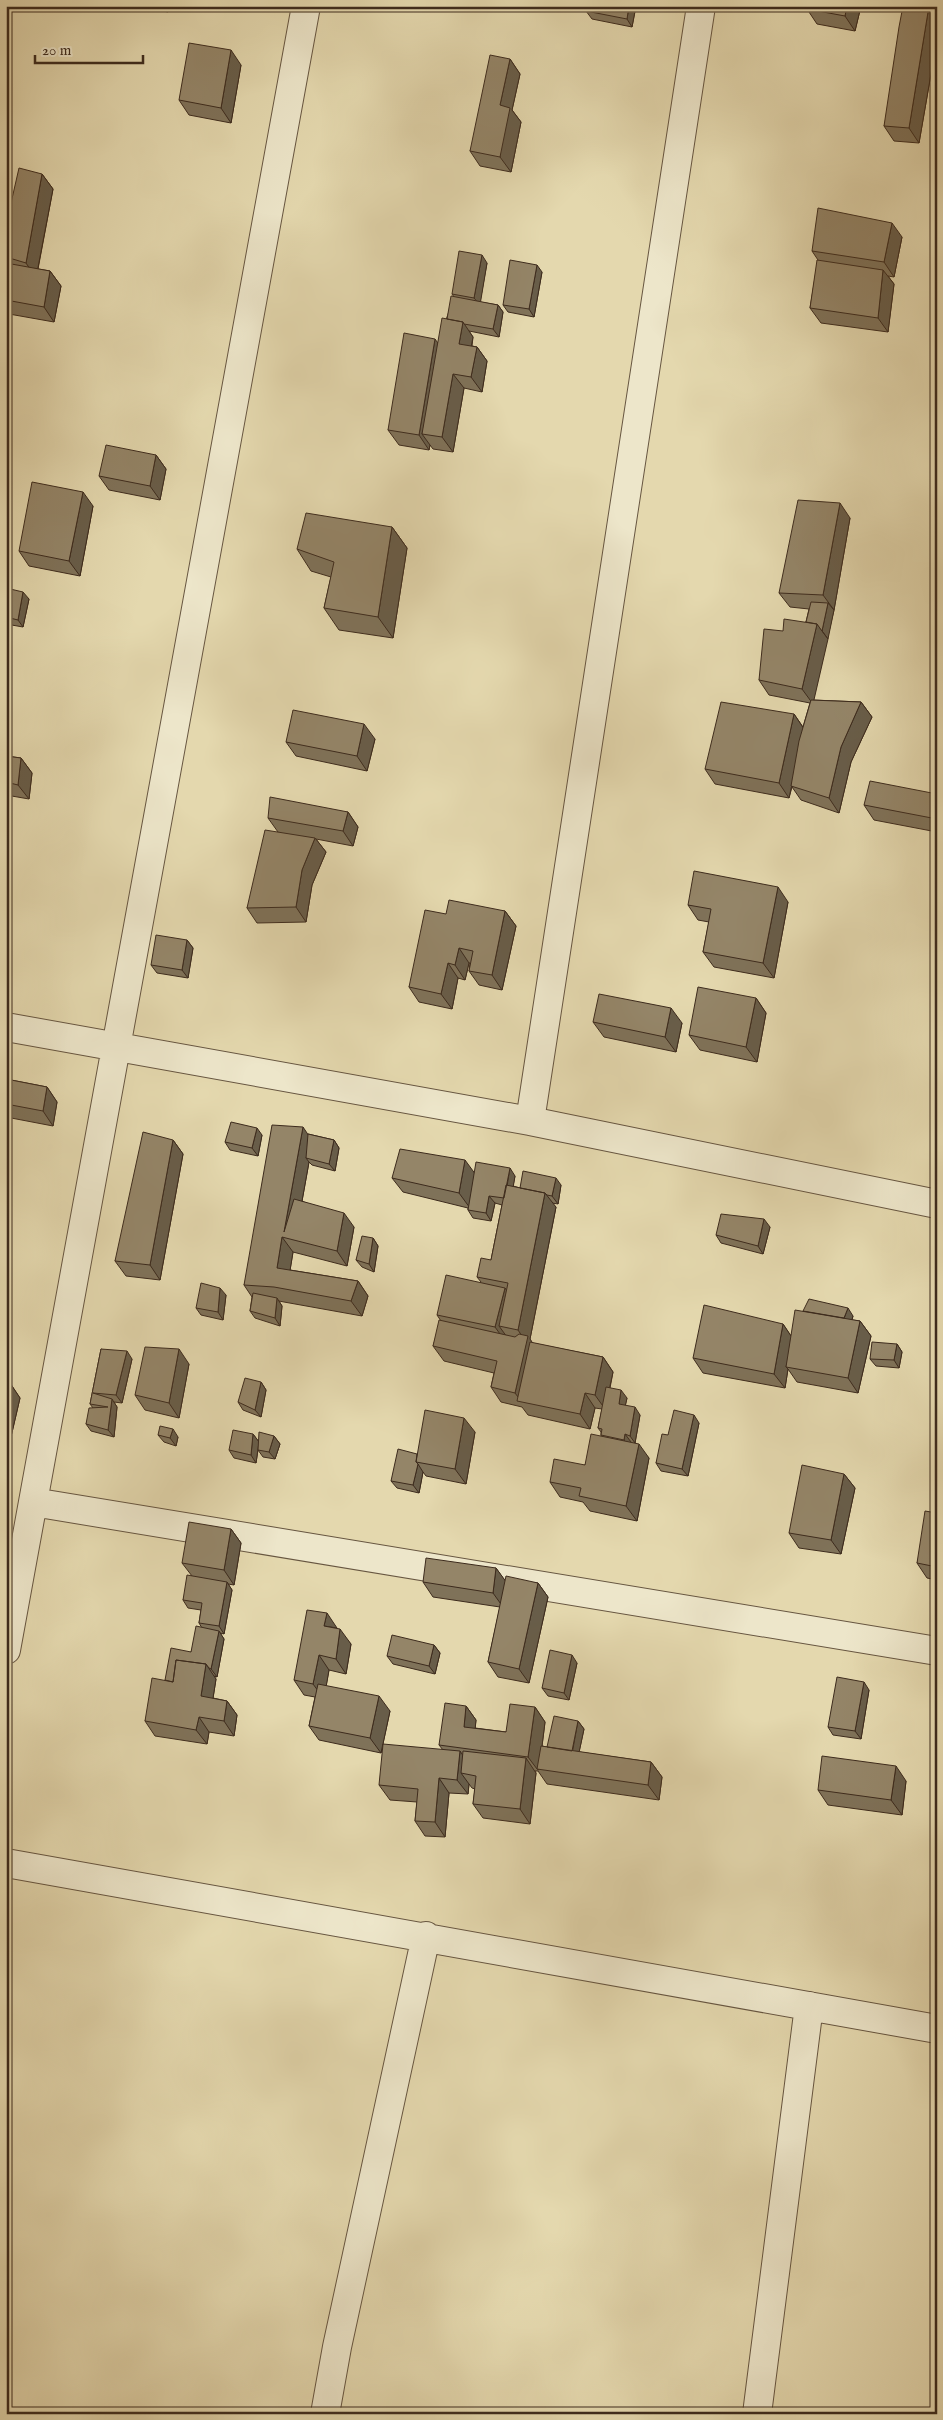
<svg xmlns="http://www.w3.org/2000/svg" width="943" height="2420" font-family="'IM FELL English',serif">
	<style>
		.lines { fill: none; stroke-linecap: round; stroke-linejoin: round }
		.street-casing { stroke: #675641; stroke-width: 30 }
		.street { stroke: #ede6ca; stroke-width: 28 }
		.wall { fill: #7f7259; stroke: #3d2b1d }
		.shaded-wall { fill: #685d49; stroke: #3d2b1d }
		.building { fill: #948568; stroke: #3d2b1d }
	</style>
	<rect width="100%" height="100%" fill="#e4d8ae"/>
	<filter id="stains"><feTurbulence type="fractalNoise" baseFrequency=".004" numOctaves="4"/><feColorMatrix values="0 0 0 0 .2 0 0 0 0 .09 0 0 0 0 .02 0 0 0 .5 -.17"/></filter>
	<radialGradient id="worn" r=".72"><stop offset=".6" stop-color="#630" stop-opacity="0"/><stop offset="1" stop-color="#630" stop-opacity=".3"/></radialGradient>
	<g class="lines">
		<g class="street-casing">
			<path id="street" d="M6 1027 530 1121 937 1204
				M530 1121 701 6
				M33 1502 937 1651
				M6 1650 306 6
				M6 1863 937 2029
				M325 2414 337 2347 426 1936
				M757 2414 809 2006"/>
		</g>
		<use href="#street" class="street"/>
	</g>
	<path class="wall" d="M137 6H169L168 12Z
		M587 6H636L632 27 592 19 586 11Z
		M807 6H861L855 31 817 24 807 9Z
		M937 6V39L919 143 894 141 884 126Z
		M510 59 520 74 512 110 521 122 511 172 480 166 470 151Z
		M241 65 231 123 189 115 179 100Z
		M42 174 53 189 38 269 50 271 61 286 54 322 9 314 6 310V225Z
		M902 237 894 277 888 276 894 284 888 332 821 323 810 308 818 260 812 251Z
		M487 263 480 302 498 305 503 312 499 337 469 331 473 337 472 346 477 347 487 361 482 392 464 388 453 452 433 449 430 445 429 450 399 445 388 430 438 343 454 297 452 294Z
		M542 272 534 317 508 312 503 305Z
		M156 455 166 469 160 500 109 490 99 476Z
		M93 506 80 576 29 566 19 551Z
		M850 518 834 610 813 700 861 702 872 717 851 762 839 813 801 800 792 787 789 798 715 784 705 769 794 714 803 727 810 703 769 695 759 680 783 631 806 622 809 609 790 607 779 593Z
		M392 527 407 548 393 638 339 630 324 608 331 577 311 571 297 549Z
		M6 568 11 574 8 588 29 599 23 627 6 624Z
		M375 739 367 771 296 756 286 742Z
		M6 756 21 758 32 773 29 799 6 795Z
		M937 794V832L874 820 864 805Z
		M348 812 358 827 353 846 316 839 326 852 312 885 306 922 257 923 247 908 278 832 268 818Z
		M788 902 774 978 714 967 703 952 709 922 698 920 688 905Z
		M505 911 516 926 502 990 479 985 469 971 470 963H469L465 980 458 978 452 1009 419 1002 409 987 446 914Z
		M187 940 193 948 188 978 157 973 151 965Z
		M756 998 766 1013 757 1062 700 1050 689 1035Z
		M593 1022 682 1023 676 1052 604 1037Z
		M6 1079 47 1087 57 1102 53 1126 6 1117Z
		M308 1134 334 1140 339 1148 335 1171 312 1165 309 1162 302 1201 354 1227 347 1266 293 1252 290 1270 358 1281 368 1296 362 1316 284 1302 279 1301 282 1306 280 1326 255 1318 250 1311 252 1297 244 1285Z
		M262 1135 258 1156 230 1150 225 1142Z
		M173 1140 183 1154 160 1280 126 1276 115 1261Z
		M474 1173 515 1176 513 1186 520 1188 561 1185 558 1204 552 1203 556 1207 530 1339 532 1343 603 1357 613 1372 610 1388 627 1398 625 1406 640 1415 635 1443 649 1458 637 1521 590 1511 583 1502 560 1497 550 1482 585 1465 601 1436V1432L598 1428 602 1409 595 1408 590 1429 528 1415 522 1407 501 1402 491 1387 494 1373 444 1361 433 1346 441 1321 437 1315 481 1282 477 1277 491 1260 502 1205 495 1203 491 1221 473 1218 468 1210V1208L403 1192 392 1178Z
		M770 1227 763 1254 721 1243 716 1235Z
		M373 1238 378 1246 374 1272 362 1267 356 1260Z
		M226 1295 223 1320 201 1315 196 1308Z
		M803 1311 853 1316 852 1320 860 1321 871 1336 858 1393 797 1382 788 1369 785 1388 703 1373 693 1358 783 1324 791 1336Z
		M897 1344 902 1352 899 1368 876 1366 870 1359Z
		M101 1349 132 1359 122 1403 114 1402 117 1407 114 1437 91 1431 86 1424 93 1408 90 1404Z
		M189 1364 179 1418 145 1410 135 1395Z
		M261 1382 266 1390 261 1417 243 1410 238 1402Z
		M6 1383H10L20 1398 10 1441 6 1440Z
		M699 1423 688 1476 661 1471 656 1463 668 1435Z
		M475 1432 466 1484 426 1476 423 1472 419 1493 397 1488 391 1481 417 1454Z
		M253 1434 259 1442 274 1436 280 1444 275 1459 263 1457 258 1450 256 1463 234 1458 229 1450Z
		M158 1435 178 1437 176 1446 164 1442Z
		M844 1474 855 1488 841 1554 799 1548 789 1533Z
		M937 1513V1580L927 1578 917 1563Z
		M231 1529 241 1543 234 1585 228 1584 232 1590 224 1634 220 1633 224 1639 217 1677 214 1676 216 1679 213 1698 227 1701 237 1715 234 1736 209 1732 207 1744 155 1736 145 1721 165 1680 191 1652 202 1628 199 1623 201 1610 188 1608 183 1600 192 1576 182 1563Z
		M496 1568 505 1581 538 1583 548 1597 529 1683 498 1677 488 1662 500 1607 433 1597 423 1582Z
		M337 1629 351 1644 346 1674 329 1670 326 1686 390 1711 381 1753 319 1740 309 1726 315 1697 304 1695 294 1680Z
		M434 1645 440 1653 435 1674 393 1664 387 1656Z
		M577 1663 569 1700 548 1696 542 1688Z
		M869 1690 861 1739 833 1735 828 1727Z
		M466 1706 476 1720 475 1728 506 1732 535 1707 545 1722 542 1746 547 1747 578 1721 584 1729 579 1752 651 1762 662 1777 659 1800 547 1784 538 1771H535L536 1773 530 1824 483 1818 473 1804 475 1789 472 1788 469 1784 468 1794 449 1793 445 1837 425 1836 415 1821 417 1802 390 1800 379 1785 443 1750 439 1745Z
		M906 1781 902 1815 828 1805 818 1790Z"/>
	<path class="shaded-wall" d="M164 6H169L168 12Z
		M629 6H636L632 27 627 19Z
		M847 6H861L855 31 845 16Z
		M929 6H937V39L919 143 909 128Z
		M231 50 241 65 231 123 221 108Z
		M510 59 520 74 512 110 521 122 511 172 500 157V105Z
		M42 174 53 189 36 278 26 263Z
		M892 223 902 237 894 277 884 262Z
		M482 255 487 263 480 305 474 298Z
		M537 265 542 272 534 317 529 309Z
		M883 270 894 284 888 332 878 318Z
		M50 271 61 286 54 322 44 307Z
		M498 305 503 312 499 337 493 329Z
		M463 322 473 337 469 358 459 344Z
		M435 339 445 353 422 434 430 445 429 450 419 435Z
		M477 347 487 361 482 392 471 377Z
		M453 374 464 388 453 452 442 437Z
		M156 455 166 469 160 500 150 486Z
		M83 492 93 506 80 576 69 561Z
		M840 503 850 518 834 610 823 595Z
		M392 527 407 548 393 638 378 617Z
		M6 568 11 574 7 594 6 593Z
		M23 592 29 599 23 627 18 620Z
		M828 603 834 610 828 639 822 631Z
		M817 624 828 639 813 704 802 689Z
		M861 702 872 717 851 762 839 813 829 798 841 747Z
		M794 714 804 729 789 798 779 783Z
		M364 724 375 739 367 771 357 756Z
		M21 758 32 773 29 799 18 785Z
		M348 812 358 827 353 846 343 831Z
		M315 838 326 852 312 885 306 922 296 907 302 870Z
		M778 887 788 902 774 978 763 963Z
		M505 911 516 926 502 990 492 975Z
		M187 940 193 948 188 978 182 970Z
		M459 948 469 963 465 980 455 965Z
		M448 963 458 978 452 1009 441 994Z
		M756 998 766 1013 757 1062 746 1047Z
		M671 1008 682 1023 676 1052 665 1037Z
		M47 1087 57 1102 53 1126 43 1111Z
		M303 1127 313 1142 306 1158 309 1162 295 1240 284 1232Z
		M257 1128 262 1135 258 1156 252 1148Z
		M173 1140 183 1154 160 1280 150 1265Z
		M334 1140 339 1148 335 1171 329 1164Z
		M465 1160 476 1175 470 1208 459 1193Z
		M510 1168 515 1176 510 1206 505 1198Z
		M556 1178 561 1185 558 1204 552 1196Z
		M545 1193 556 1207 530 1339 538 1351 521 1401 515 1393 526 1342 518 1330Z
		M489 1196 495 1203 491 1221 486 1213Z
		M344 1213 354 1227 347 1266 337 1251Z
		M764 1219 770 1227 763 1254 758 1246Z
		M282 1237 293 1252 288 1283 277 1268Z
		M373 1238 378 1246 374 1272 369 1264Z
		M358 1281 368 1296 362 1316 351 1301Z
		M220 1288 226 1295 223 1320 218 1312Z
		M505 1288 516 1302 499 1326 507 1337 505 1341 495 1327Z
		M277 1298 282 1306 280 1326 275 1318Z
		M848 1308 853 1316 848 1332 842 1324Z
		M860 1321 871 1336 858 1393 848 1378Z
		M783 1324 793 1339 786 1367 788 1369 785 1388 774 1374Z
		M897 1344 902 1352 899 1368 894 1360Z
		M179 1349 189 1364 179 1418 169 1403Z
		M127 1351 132 1359 122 1403 116 1395Z
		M603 1357 613 1372 605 1409 595 1395Z
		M261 1382 266 1390 261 1417 255 1410Z
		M10 1383 20 1398 10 1441 6 1436V1398Z
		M621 1390 627 1398 624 1412 619 1404Z
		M585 1393 595 1408 590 1429 580 1414Z
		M112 1399 117 1407 114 1437 108 1430Z
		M635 1407 640 1415 635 1443 630 1436Z
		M694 1415 699 1423 688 1476 682 1469Z
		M464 1418 475 1432 466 1484 455 1469Z
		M173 1429 178 1437 176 1446 170 1438Z
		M253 1434 259 1442 256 1463 251 1455Z
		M625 1434 631 1442 629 1447 624 1440Z
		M274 1436 280 1444 275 1459 269 1452Z
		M639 1444 649 1458 637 1521 626 1506Z
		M418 1464 423 1472 419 1493 413 1485Z
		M844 1474 855 1488 841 1554 831 1540Z
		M231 1529 241 1543 234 1585 224 1570Z
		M496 1568 507 1583 503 1607 493 1593Z
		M227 1582 232 1590 224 1634 219 1626Z
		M538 1583 548 1597 529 1683 519 1669Z
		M327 1613 337 1628 324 1626Z
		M340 1629 351 1644 346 1674 336 1659Z
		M219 1631 224 1639 217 1677 211 1669Z
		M434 1645 440 1653 435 1674 429 1666Z
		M319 1655 329 1670 324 1699 313 1684Z
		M572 1655 577 1663 569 1700 564 1693Z
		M206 1664 216 1679 211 1711 201 1696Z
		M864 1682 869 1690 861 1739 855 1731Z
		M379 1696 390 1711 381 1753 370 1738Z
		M227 1701 237 1715 234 1736 224 1721Z
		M466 1706 476 1720 474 1741 464 1727Z
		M535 1707 545 1722 539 1770 537 1769 528 1757Z
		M199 1717 209 1732 207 1744 196 1730Z
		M578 1721 584 1729 577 1762 572 1754Z
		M460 1751 470 1766 461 1773 469 1784 468 1794 457 1780Z
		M526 1758 536 1773 530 1824 520 1809Z
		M651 1762 662 1777 659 1800 648 1785Z
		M896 1766 906 1781 902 1815 891 1800Z
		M439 1778 449 1793 445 1837 435 1822Z"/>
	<path class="building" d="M587 6H629L627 19 586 11Z
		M807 6H847L845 16 807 9Z
		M903 6H929L909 128 884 126 899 27Z
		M189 43 231 50 221 108 179 100Z
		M490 55 510 59 500 105 510 108 500 157 470 151Z
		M19 168 42 174 26 263 6 257V225Z
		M818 208 892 223 884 262 812 251Z
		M459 251 482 255 474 298 452 294Z
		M510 260 537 265 529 309 503 305Z
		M817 260 883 270 878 318 810 308Z
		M6 263 50 271 44 307 6 300Z
		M451 296 498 305 493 329 464 324 463 322 447 319Z
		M442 318 463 322 459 344 477 347 471 377 453 374 442 437 422 434Z
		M404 333 435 339 419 435 388 430Z
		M106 445 156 455 150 486 99 476Z
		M32 482 83 492 69 561 19 551Z
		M798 500 840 503 823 595 779 593Z
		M306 513 392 527 378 617 324 608 334 562 297 549Z
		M6 588 23 592 18 620 6 617Z
		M811 602 828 603 822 631 817 624 806 622Z
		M784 619 817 624 802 689 759 680 764 629 783 631Z
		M811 700 861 702 841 747 829 798 791 786 799 741Z
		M721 702 794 714 779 783 705 769Z
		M293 710 364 724 357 756 286 742Z
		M6 756 21 758 18 785 6 782Z
		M870 781 937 794V819L864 805Z
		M270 797 348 812 343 831 268 818Z
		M265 830 315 838 302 870 296 907 247 908Z
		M694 871 778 887 763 963 703 952 711 909 688 905Z
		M449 900 505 911 492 975 469 971 473 951 459 948 455 965 448 963 441 994 409 987 425 910 446 914Z
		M156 935 187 940 182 970 151 965Z
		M698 987 756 998 746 1047 689 1035Z
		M599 994 671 1008 665 1037 593 1022Z
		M6 1079 47 1087 43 1111 6 1104Z
		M231 1122 257 1128 252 1148 225 1142Z
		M272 1125 303 1127 284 1232 294 1199 344 1213 337 1251 282 1237 277 1268 358 1281 351 1301 274 1287 244 1285Z
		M143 1132 173 1140 150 1265 115 1261Z
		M308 1134 334 1140 329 1164 306 1158Z
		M400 1149 465 1160 459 1193 392 1178Z
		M476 1162 510 1168 504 1198 489 1196 486 1213 468 1210Z
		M523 1171 556 1178 552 1196 547 1195 545 1193 520 1188Z
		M506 1185 545 1193 518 1330 499 1326 508 1283 477 1277 481 1258 491 1260Z
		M721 1214 764 1219 758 1246 716 1235Z
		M362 1236 373 1238 369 1264 356 1260Z
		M446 1275 505 1288 495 1327 437 1315Z
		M201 1283 220 1288 218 1312 196 1308Z
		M253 1293 277 1298 275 1318 250 1311Z
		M809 1299 848 1308 844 1318 803 1311Z
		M704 1305 783 1324 774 1374 693 1358Z
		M795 1310 860 1321 848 1378 786 1367Z
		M439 1320 515 1337 519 1334 528 1336 515 1393 491 1387 497 1361 433 1346Z
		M530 1342 603 1357 595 1395 585 1393 580 1414 517 1401Z
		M872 1342 897 1344 894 1360 870 1359Z
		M145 1347 179 1349 169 1403 135 1395Z
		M101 1349 127 1351 116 1395 93 1393 112 1399 108 1430 86 1424 89 1408 108 1407 90 1404Z
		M245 1378 261 1382 255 1410 238 1402Z
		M6 1383H10L6 1398Z
		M606 1387 621 1390 619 1404 635 1407 630 1436 625 1434 624 1440 601 1435 602 1429 598 1428Z
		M425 1410 464 1418 455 1469 416 1462Z
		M674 1410 694 1415 682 1469 656 1463 662 1434 668 1435Z
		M160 1426 173 1429 170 1438 158 1435Z
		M233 1430 253 1434 251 1455 229 1450Z
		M259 1432 274 1436 269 1452 258 1450Z
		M591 1434 639 1444 626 1506 579 1496 581 1488 550 1482 554 1459 585 1465Z
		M398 1449 417 1454 416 1462 418 1464 413 1485 391 1481Z
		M802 1465 844 1474 831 1540 789 1533Z
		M925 1511 937 1513V1567L917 1563Z
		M189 1522 231 1529 224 1570 182 1563Z
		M426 1558 496 1568 493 1593 423 1582Z
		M187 1575 227 1582 219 1626 199 1623 202 1603 183 1600Z
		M506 1576 538 1583 519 1669 488 1662Z
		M307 1610 327 1613 324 1626 340 1629 336 1659 319 1655 313 1684 294 1680Z
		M196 1626 219 1631 211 1669 209 1668 206 1664 176 1660 173 1682 165 1680 171 1648 191 1652Z
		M392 1635 434 1645 429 1666 387 1656Z
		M550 1650 572 1655 564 1693 542 1688Z
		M176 1660 206 1664 201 1696 227 1701 224 1721 199 1717 196 1730 145 1721 152 1678 173 1682Z
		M837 1677 864 1682 855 1731 828 1727Z
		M318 1684 379 1696 370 1738 309 1726Z
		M445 1703 466 1706 464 1727 506 1732 510 1704 535 1707 528 1757 439 1745Z
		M554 1716 578 1721 572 1751 547 1747Z
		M383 1744 460 1751 457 1780 439 1778 435 1822 415 1821 418 1789 379 1785Z
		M541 1746 651 1762 648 1785 537 1769Z
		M463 1751 526 1758 520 1809 473 1804 476 1776 461 1773Z
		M822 1756 896 1766 891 1800 818 1790Z"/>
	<rect width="943" height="2420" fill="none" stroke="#e4d8ae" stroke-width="25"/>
	<rect x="8" y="8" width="928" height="2405" fill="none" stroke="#3d2b1d" stroke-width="2.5"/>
	<rect x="12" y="12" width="918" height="2395" fill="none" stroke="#3d2b1d"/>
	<path d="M35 55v8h108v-8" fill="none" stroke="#3d2b1d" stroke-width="2.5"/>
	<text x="42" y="55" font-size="15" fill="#3d2b1d" stroke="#ede6ca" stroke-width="4" paint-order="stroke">20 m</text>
	<rect width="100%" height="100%" filter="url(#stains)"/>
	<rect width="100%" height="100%" fill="url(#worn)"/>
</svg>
